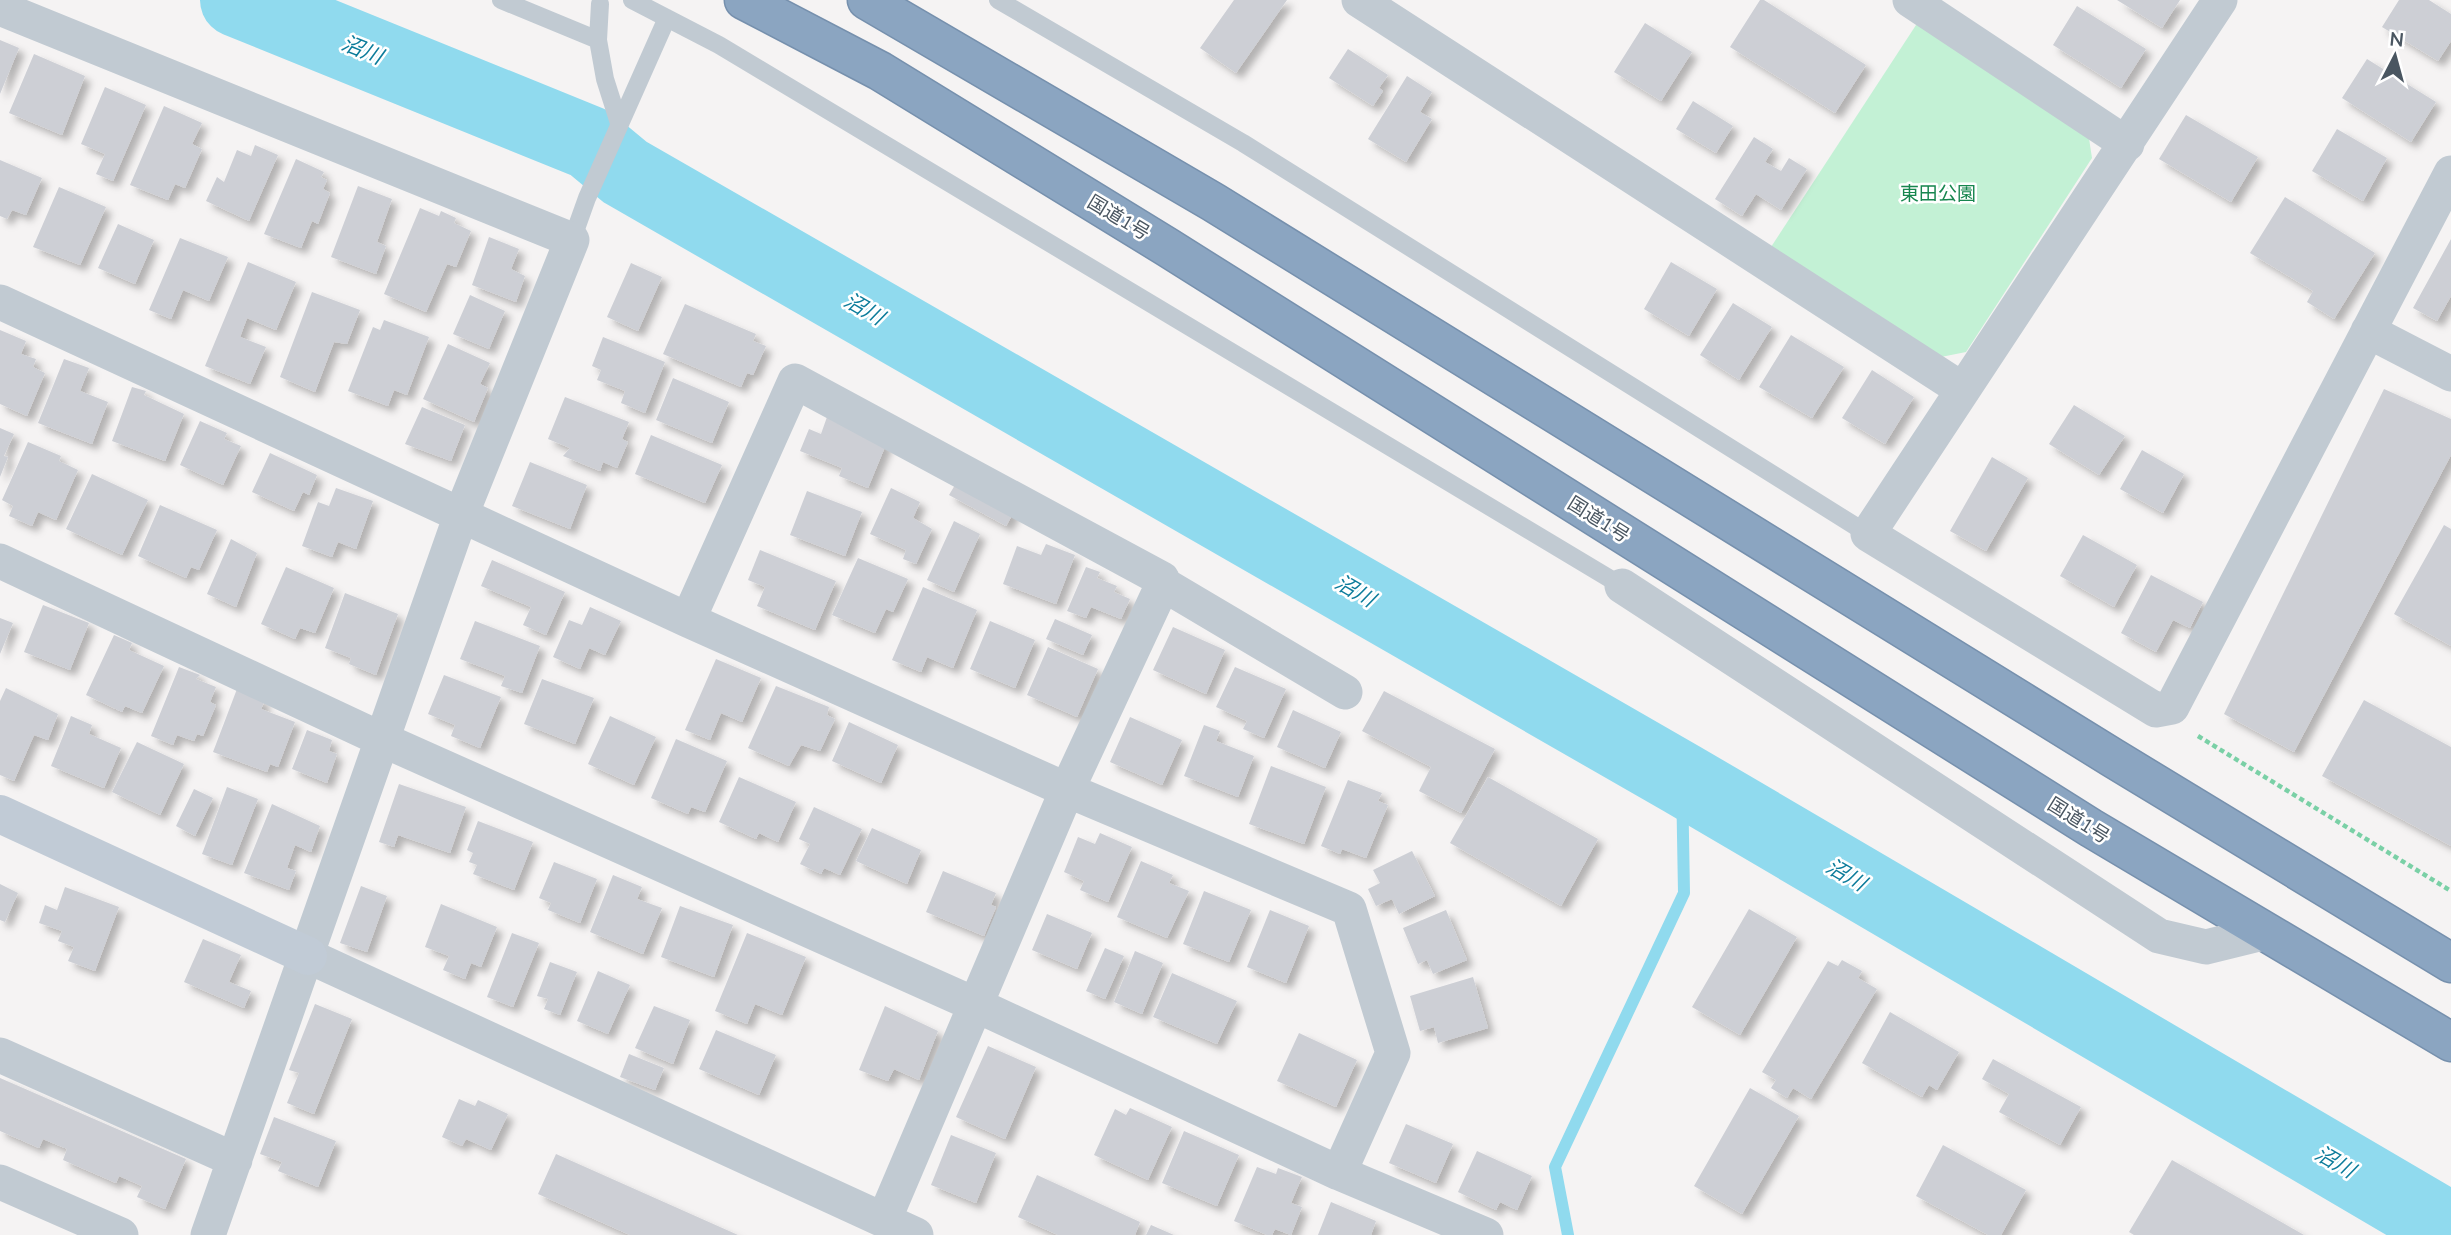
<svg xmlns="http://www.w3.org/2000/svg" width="2451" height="1235" font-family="'Nunito Sans','Noto Sans JP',sans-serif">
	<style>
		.green { fill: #c3f1d5 }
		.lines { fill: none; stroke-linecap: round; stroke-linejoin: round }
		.stream { stroke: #90daee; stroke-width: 12 }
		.river { stroke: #90daee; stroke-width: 74 }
		.building { fill: #cdcfd5; filter: url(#shadow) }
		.highway-casing { stroke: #7690ad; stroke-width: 41 }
		.path { stroke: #7ad0a6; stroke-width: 4.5; stroke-dasharray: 5 3.5; stroke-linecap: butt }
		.lane { stroke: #c1cad2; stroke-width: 18 }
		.street { stroke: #c1cad2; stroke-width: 35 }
		.secondary { stroke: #c1cbd6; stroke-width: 38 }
		.highway { stroke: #8ba5c1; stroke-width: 38 }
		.labels { text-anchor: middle; stroke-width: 5; stroke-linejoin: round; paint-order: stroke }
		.park-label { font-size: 19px; fill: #17864f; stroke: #fff }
		.street-label { font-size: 19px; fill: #4a5661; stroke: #fff }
		.water-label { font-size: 21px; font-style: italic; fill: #0c7c9b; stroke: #fff }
	</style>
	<defs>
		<filter id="shadow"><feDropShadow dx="6" dy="6" stdDeviation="3.5" flood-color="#0004"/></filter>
	</defs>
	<rect width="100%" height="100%" fill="#f5f3f3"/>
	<path class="green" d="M1918 22 2088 132 2092 158 1966 352 1941 357 1771 247Z"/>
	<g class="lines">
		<path class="stream" d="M1568 1235 1555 1167 1684 893 1682 779"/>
		<path class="river" d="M237 0 590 143 625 172 1682 779 2451 1230"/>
	</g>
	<path class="building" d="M1234 0H1287L1236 73 1200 48Z
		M1760 0H1764L1866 65 1835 113 1730 47Z
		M2117 0H2180L2162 28Z
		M2399 0H2429L2451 14V41L2438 61 2382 27Z
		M2077 6 2146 49 2121 88 2053 45Z
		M1645 23 1692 52 1661 101 1614 72Z
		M0 40 19 48 0 94Z
		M1348 49 1388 75 1379 88 1383 91 1373 106 1329 78Z
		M34 54 85 76 62 135 9 113Z
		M2367 59 2436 102 2411 142 2342 98Z
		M1407 76 1432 92 1420 112 1432 119 1406 162 1368 139Z
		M105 87 146 105 113 181 96 174 105 154 81 144Z
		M1693 101 1733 126 1716 153 1676 129Z
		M164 106 202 123 192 144 202 149 185 188 175 184 168 200 130 185Z
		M2186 115 2258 157 2231 202 2159 159Z
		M2337 129 2387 158 2363 201 2312 171Z
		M1754 137 1773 149 1765 162 1781 171 1789 158 1807 169 1781 210 1756 194 1742 216 1715 199Z
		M255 145 278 155 249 221 206 201 217 177 224 182 237 150 251 156Z
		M296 159 324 172 321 177 327 180 323 189 330 193 318 224 312 221 301 248 264 234Z
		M0 160 42 178 26 215 12 210 7 219 0 216Z
		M358 186 392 199 377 242 386 246 376 274 331 257Z
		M59 187 106 207 80 265 33 247Z
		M2285 197 2375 253 2334 319 2307 302 2313 291 2250 253Z
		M420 208 439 216 441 211 456 218 454 223 471 231 456 267 447 264 426 312 384 294Z
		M118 224 154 240 135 284 98 268Z
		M489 237 519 249 511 269 525 276 516 302 472 285Z
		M180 238 228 257 209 301 183 290 171 319 149 310Z
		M2451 239V296L2437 321 2413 308Z
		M248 262 296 282 276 330 247 318 240 337 266 347 250 384 205 366Z
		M1671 262 1717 289 1689 336 1644 309Z
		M631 263 662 277 638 331 607 317Z
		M312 292 360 310 347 344 334 342 315 392 280 377Z
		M470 295 505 311 489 349 453 334Z
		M1733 303 1772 327 1739 380 1700 355Z
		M685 304 756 334 753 341 766 346 753 375 747 373 741 387 663 354Z
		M384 320 429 337 407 395 394 390 388 406 348 391 373 327 380 330Z
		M0 330 26 341 21 354 36 359 33 367 45 373 27 416 0 404Z
		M1791 335 1844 367 1812 418 1759 387Z
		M603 337 665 362 645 413 621 403 625 391 597 380 601 370 592 366Z
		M448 344 490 363 480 384 488 388 474 422 423 399Z
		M64 359 89 368 80 391 108 402 92 444 38 423Z
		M1872 370 1914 397 1885 444 1842 418Z
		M673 378 729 402 712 443 656 420Z
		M132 387 146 391 144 395 184 414 165 461 112 441Z
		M2384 389 2451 419V455L2294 752 2224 714Z
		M565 397 629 422 622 439 628 442 617 468 603 462 600 471 563 456 570 448 548 439Z
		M2074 405 2125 436 2099 475 2049 444Z
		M422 407 465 425 451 461 405 444Z
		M827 417 887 442 868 488 839 476 842 468 800 451 809 429 821 434Z
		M200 421 227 433 224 439 241 446 223 485 180 465Z
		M0 428 14 434 4 456 8 457 0 477Z
		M651 435 722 465 705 503 635 474Z
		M28 442 61 456 59 461 78 470 56 520 38 512 32 526 9 516 13 506 2 500Z
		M2142 450 2184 474 2163 513 2120 489Z
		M270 453 317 475 309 495 303 492 294 511 252 492Z
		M1992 457 2028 478 1986 551 1950 531Z
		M530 462 587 485 570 529 512 506Z
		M92 474 148 500 122 555 66 529Z
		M958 480 1015 510 1006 526 949 495Z
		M336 488 373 501 356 549 338 542 332 557 302 546 318 502 329 506Z
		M891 488 920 502 913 518 932 529 916 564 903 559 906 550 870 534Z
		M807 491 862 512 845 556 790 535Z
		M160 505 217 530 199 570 191 567 186 578 138 556Z
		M954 521 980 534 954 592 927 580Z
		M2444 525 2451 529V646L2394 614Z
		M2083 535 2137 565 2114 607 2060 576Z
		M231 539 257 553 236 607 207 594Z
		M1046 544 1075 555 1056 604 1003 584 1017 546 1041 555Z
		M760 550 836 581 815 630 757 606 765 587 748 580Z
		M858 558 908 579 893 612 886 609 875 633 832 615Z
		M492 560 565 592 546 635 523 625 531 607 481 586Z
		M286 567 334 588 315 633 300 628 295 639 261 624Z
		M1086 567 1100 572 1097 578 1117 586 1114 592 1130 599 1121 619 1091 607 1086 618 1067 611Z
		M2151 575 2203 602 2190 628 2173 620 2156 652 2121 633Z
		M923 587 977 610 953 668 927 657 921 672 892 660Z
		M345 593 398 614 376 675 349 664 351 658 325 648Z
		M43 605 89 623 70 670 24 652Z
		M590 607 621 621 605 655 589 648 580 669 553 657 569 620 582 625Z
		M0 618 13 623 0 654Z
		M1055 619 1092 635 1083 655 1046 639Z
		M475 621 540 646 522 693 501 686 505 676 460 659Z
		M990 621 1035 640 1015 688 970 669Z
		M1173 627 1225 650 1206 694 1153 670Z
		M114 635 132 643 129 650 164 666 142 713 125 706 122 712 86 695Z
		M1048 647 1098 669 1077 717 1027 695Z
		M716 659 761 678 742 722 721 713 710 740 685 730Z
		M179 667 200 675 196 679 216 687 210 702 216 705 203 736 197 734 194 741 177 735 173 745 151 736Z
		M1235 667 1286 689 1264 738 1243 729 1247 721 1216 707Z
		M444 675 501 697 480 748 451 736 455 725 428 714Z
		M542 679 594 698 575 744 524 724Z
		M776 686 829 707 827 715 835 719 820 751 801 745 789 766 748 748Z
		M6 688 58 714 48 740 34 735 14 781 0 775V701Z
		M237 689 265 700 261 709 295 722 278 767 270 764 267 772 213 752Z
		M1384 691 1495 749 1461 813 1419 791 1431 767 1362 731Z
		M2364 700 2451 747V846L2322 776Z
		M1293 710 1341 732 1325 768 1277 747Z
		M71 716 92 725 89 734 121 748 104 788 51 766Z
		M610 716 656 737 634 785 588 764Z
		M1130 717 1182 740 1162 785 1110 762Z
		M849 722 898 745 881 783 832 761Z
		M1204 725 1220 731 1216 741 1254 756 1238 797 1184 776Z
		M307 730 332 740 329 751 337 754 327 783 292 769Z
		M676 739 727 761 705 812 691 807 688 814 651 798Z
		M137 742 184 764 160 815 112 792Z
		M1271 766 1326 787 1304 844 1249 824Z
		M739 777 796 802 778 842 759 833 756 839 719 822Z
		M1488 777 1598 839 1561 906 1450 843Z
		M1348 780 1382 793 1378 801 1388 805 1366 858 1342 849 1340 854 1321 846Z
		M399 784 466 807 450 853 398 835 394 847 379 842Z
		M227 787 258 799 232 865 202 854Z
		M194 789 213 798 195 836 176 826Z
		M272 804 320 826 311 852 295 845 287 868 296 871 289 890 244 873Z
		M814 807 862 829 840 875 824 868 821 874 800 864 810 844 799 839Z
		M478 821 533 842 514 890 473 874 477 865 469 862 473 853 467 850Z
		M872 828 921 850 907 884 856 861Z
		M1100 833 1132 847 1108 902 1080 890 1084 881 1064 872 1078 837 1095 844Z
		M1412 851 1435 896 1399 914 1392 899 1376 906 1368 889 1380 883 1373 870Z
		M1141 861 1173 875 1169 883 1189 891 1167 938 1117 917Z
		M554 862 597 879 580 923 548 910 551 903 539 898Z
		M943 871 996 893 991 905 996 907 984 936 926 912Z
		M613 875 642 887 637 899 662 908 643 954 590 932Z
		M0 884 18 893 5 922 0 920Z
		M361 886 387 896 367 952 340 943Z
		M65 887 119 907 95 971 68 961 74 947 58 941 62 931 39 923 45 905 57 910Z
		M1204 891 1251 910 1229 962 1183 944Z
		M441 904 497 927 481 967 471 963 465 979 443 970 449 956 425 947Z
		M680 906 733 925 714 977 661 957Z
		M1749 909 1797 937 1740 1035 1692 1007Z
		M1270 910 1309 926 1286 983 1247 967Z
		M1446 910 1467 960 1433 974 1427 960 1418 964 1403 928Z
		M1047 914 1092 933 1077 969 1032 950Z
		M512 933 539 943 513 1007 487 997Z
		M747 933 806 957 782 1015 755 1004 747 1024 715 1011Z
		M203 939 241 955 229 982 251 991 244 1008 184 982Z
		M1105 948 1124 956 1105 999 1086 991Z
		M1135 951 1163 963 1142 1014 1114 1002Z
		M1842 960 1862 971 1858 978 1877 989 1811 1099 1793 1088 1787 1098 1771 1088 1776 1080 1762 1072 1828 961 1838 966Z
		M550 962 577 972 560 1015 544 1009 548 999 537 996Z
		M598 971 630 985 608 1034 577 1021Z
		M1172 973 1237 1001 1217 1044 1153 1017Z
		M1473 977 1488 1028 1438 1043 1434 1027 1420 1031 1410 996Z
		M315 1004 352 1019 314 1114 287 1103 299 1073 289 1070Z
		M654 1006 690 1020 673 1064 635 1048Z
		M885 1006 938 1031 919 1080 894 1069 888 1081 859 1070Z
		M1890 1012 1959 1052 1937 1090 1929 1085 1922 1097 1862 1063Z
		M716 1030 776 1055 759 1095 699 1069Z
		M1299 1033 1357 1060 1336 1107 1277 1081Z
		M988 1046 1036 1067 1005 1139 956 1117Z
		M629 1054 664 1068 655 1090 620 1077Z
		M1993 1059 2081 1107 2060 1145 1999 1112 2009 1094 1982 1079Z
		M0 1078 186 1159 165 1209 137 1197 142 1186 119 1176 116 1183 63 1160 67 1149 43 1139 39 1148 0 1131Z
		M1750 1088 1799 1116 1742 1214 1694 1186Z
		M459 1099 475 1106 478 1100 508 1114 491 1150 466 1139 462 1146 442 1137Z
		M1130 1108 1172 1127 1148 1180 1094 1155 1115 1109 1126 1115Z
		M274 1117 336 1141 318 1187 278 1171 282 1162 260 1154Z
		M1406 1124 1453 1144 1436 1183 1389 1163Z
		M1184 1131 1239 1155 1217 1206 1162 1183Z
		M951 1135 996 1153 976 1203 931 1185Z
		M1943 1145 2026 1190 2001 1235H1988L1916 1196Z
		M1477 1151 1532 1176 1517 1210 1500 1202 1496 1210 1458 1192Z
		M556 1154 738 1235H630L538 1194Z
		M2172 1160 2304 1235H2134L2129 1232Z
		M1257 1167 1276 1174 1278 1168 1302 1177 1291 1203 1302 1207 1291 1235 1275 1229 1272 1235H1267L1234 1221Z
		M1037 1175 1140 1222 1135 1235H1058L1018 1217Z
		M1331 1202 1376 1221 1371 1235H1318Z
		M1151 1225 1174 1235H1146Z"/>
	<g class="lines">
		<g class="highway-casing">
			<path id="highway" d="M744 0 880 71 1167 247 2091 828 2451 1042
				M867 0 1213 202 2113 758 2451 963"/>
		</g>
		<path class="path" d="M2198 736 2451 891"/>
		<path class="lane" d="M501 0 598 40
			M632 0 719 45 1622 586
			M998 0 1243 143 1868 534
			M600 4 598 40 605 79 619 123
			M572 240 587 198 667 18"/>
		<path class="street" d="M1359 0 1963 390
			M1910 0 2127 144
			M2220 0 1868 534 2156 710 2172 707 2451 173
			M0 8 572 240 461 515 208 1235
			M0 302 688 620 1067 790 1349 909 1393 1053 1339 1173
			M2368 331 2451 374
			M0 561 381 739 976 1005 1339 1173 1486 1235
			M1163 584 1345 692
			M1622 586 2159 936 2206 947 2267 932
			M688 620 795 381 1162 579 1163 584 1067 790 884 1220
			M308 956 916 1235
			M0 1055 235 1160
			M0 1182 121 1235"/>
		<path class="secondary" d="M0 814 308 956"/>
		<use href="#highway" class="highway"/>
	</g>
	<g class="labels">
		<g class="park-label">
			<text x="1938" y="200">東田公園</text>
		</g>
		<g class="street-label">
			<text transform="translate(1119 217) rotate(31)" y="7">国道1号</text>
			<text transform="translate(1599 519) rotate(32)" y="7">国道1号</text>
			<text transform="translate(2079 820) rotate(32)" y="7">国道1号</text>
		</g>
		<g class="water-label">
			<text transform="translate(362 50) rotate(22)" y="7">沼川</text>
			<text transform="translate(864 309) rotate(30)" y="7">沼川</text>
			<text transform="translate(1355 591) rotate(30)" y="7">沼川</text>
			<text transform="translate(1846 875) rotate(30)" y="7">沼川</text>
			<text transform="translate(2335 1162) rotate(30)" y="7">沼川</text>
		</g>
	</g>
	<g transform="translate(2395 56) rotate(6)" stroke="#ffffff" stroke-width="5" paint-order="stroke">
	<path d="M0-5L12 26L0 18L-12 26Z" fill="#4a5661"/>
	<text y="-10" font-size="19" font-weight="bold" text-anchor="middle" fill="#4a5661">N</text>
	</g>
</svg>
